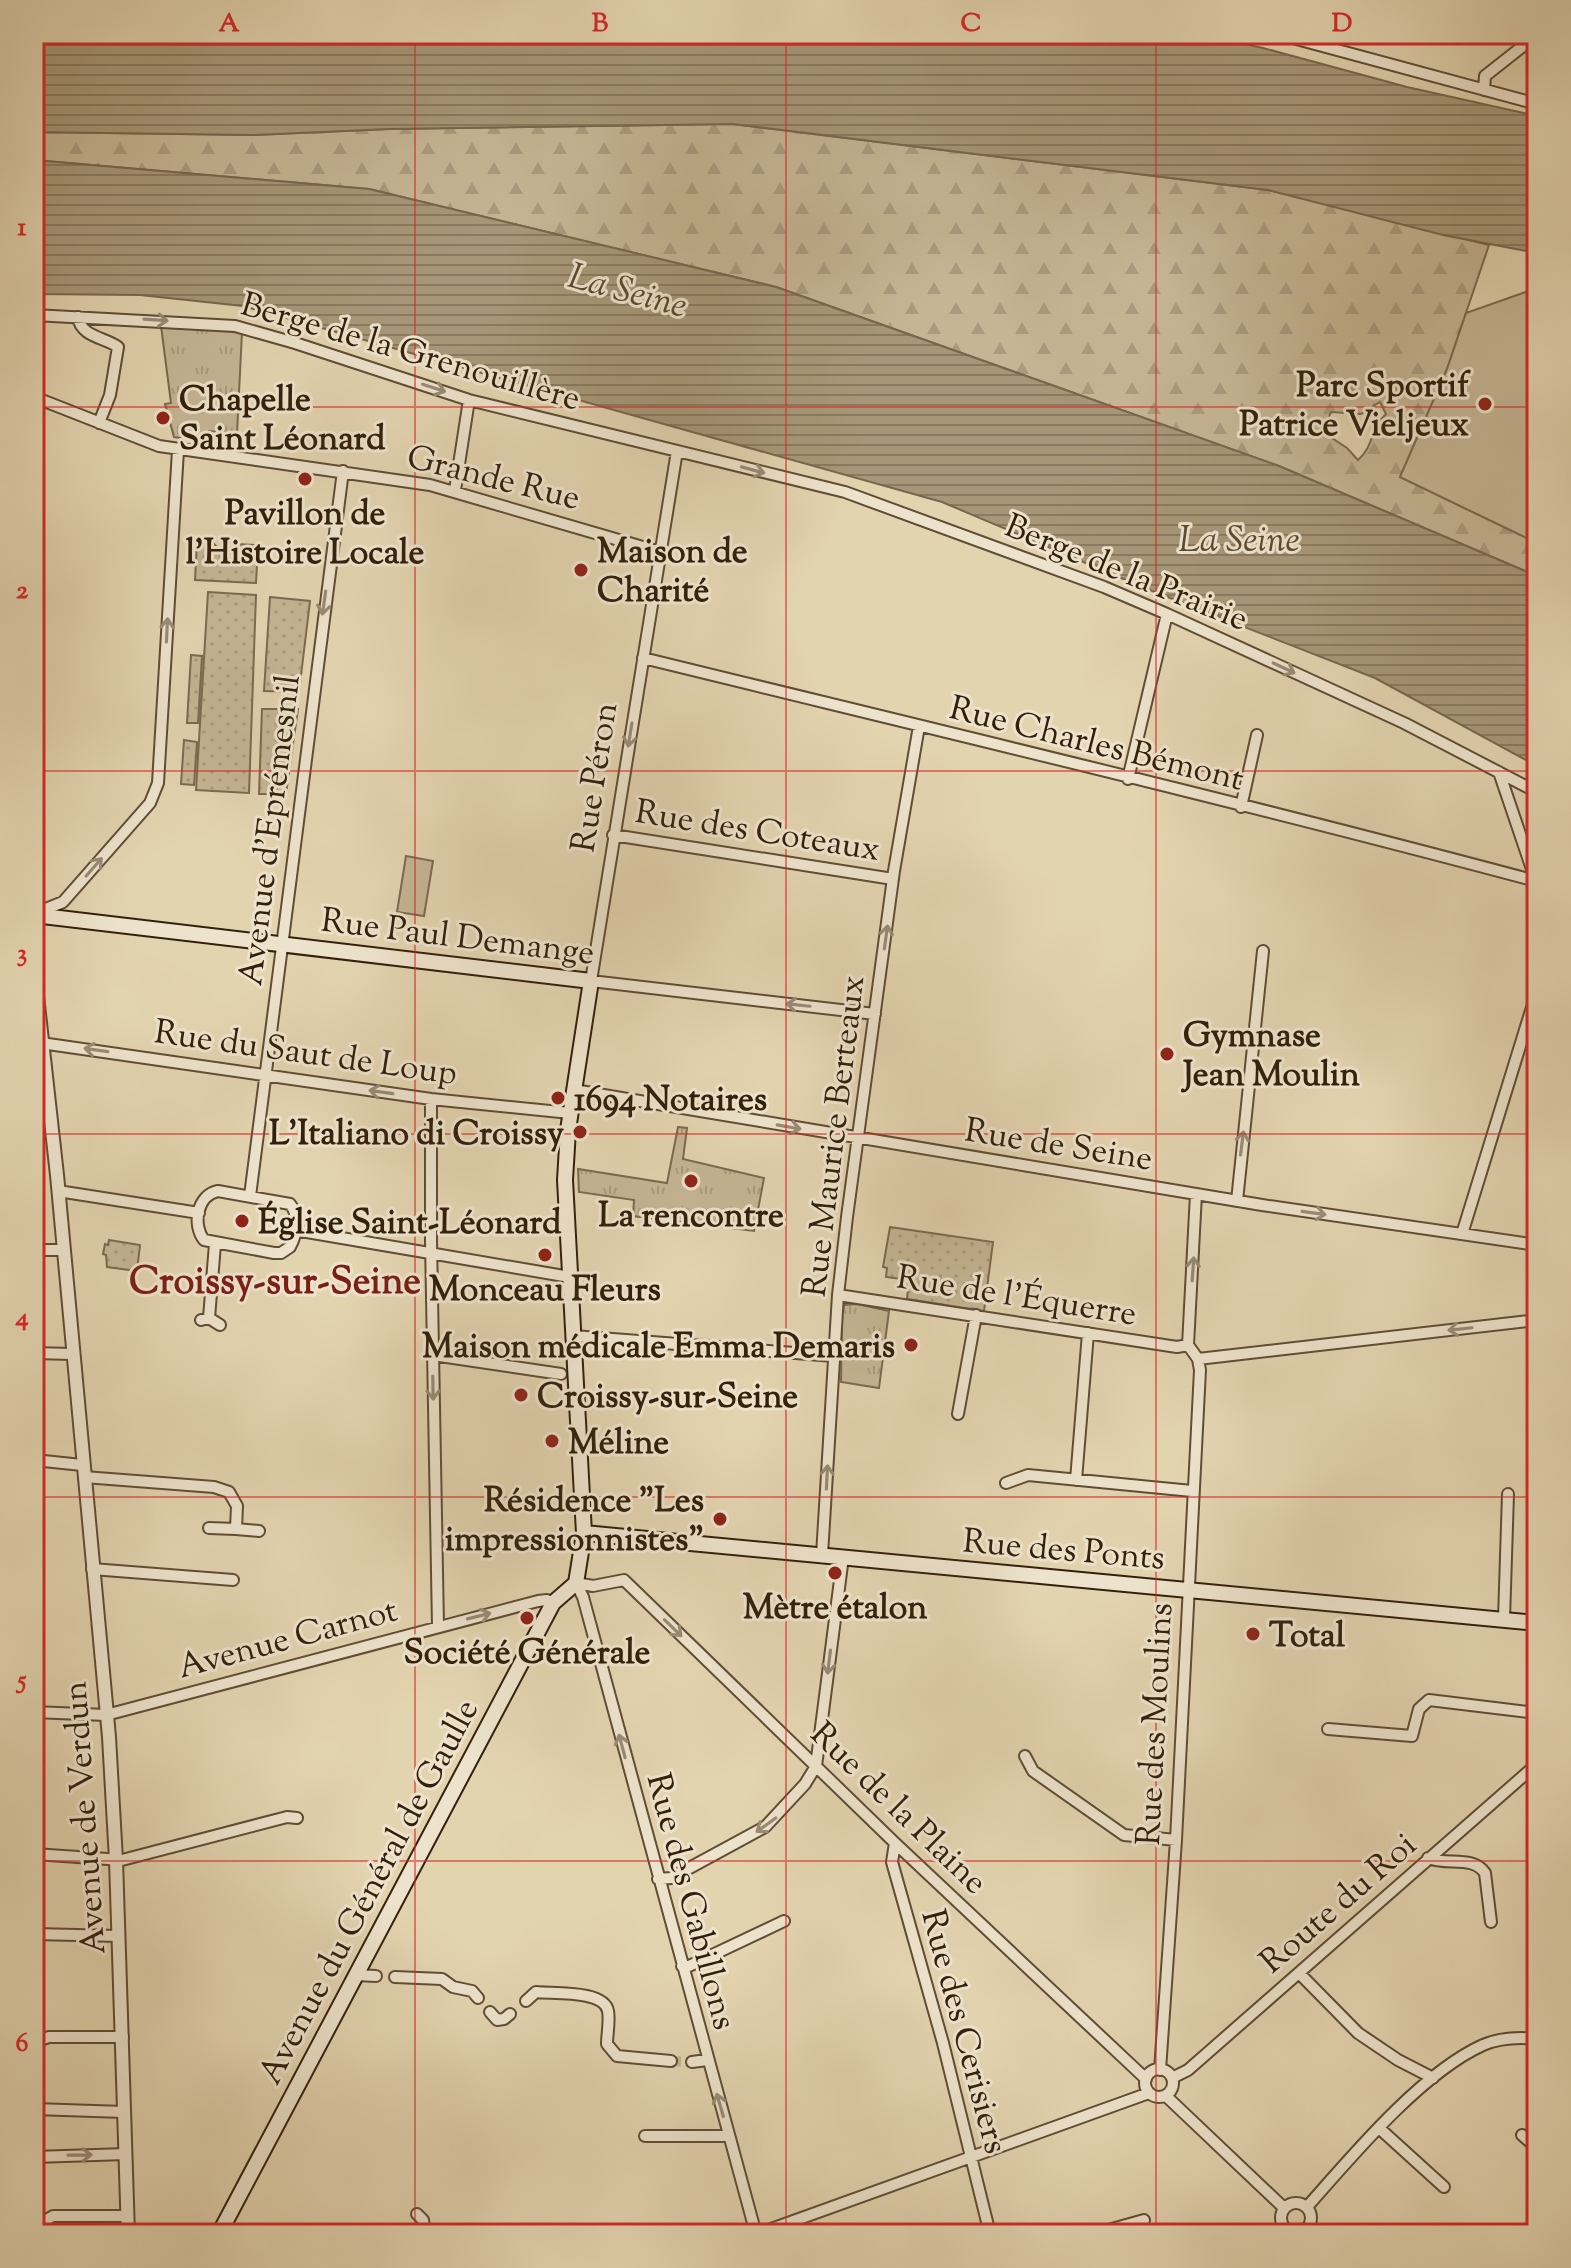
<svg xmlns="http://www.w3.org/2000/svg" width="1571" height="2268" font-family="'Sorts Mill Goudy',serif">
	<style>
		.grass { fill: url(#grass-dots); stroke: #7c6a50; stroke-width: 2 }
		.forest { fill: url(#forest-firs); stroke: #7c6a50; stroke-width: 2; fill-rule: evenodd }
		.park { fill: url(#park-tufts); stroke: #7c6a50; stroke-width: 2 }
		.pitch { fill: #c5b594; stroke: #7c6a50; stroke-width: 2 }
		.water { fill: url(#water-rules); stroke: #79674d; stroke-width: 2 }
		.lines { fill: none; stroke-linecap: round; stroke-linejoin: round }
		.minor-tunnel { stroke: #c0b08f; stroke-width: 10; stroke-dasharray: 10 5; stroke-linecap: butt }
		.minor-casing { stroke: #5f4d35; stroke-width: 14 }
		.tertiary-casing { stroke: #5f4d35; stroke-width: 16 }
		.secondary-casing { stroke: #33200c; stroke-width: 18 }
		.minor { stroke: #ede3cc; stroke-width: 10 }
		.tertiary { stroke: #ede3cc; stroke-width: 12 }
		.secondary { stroke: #ede3cc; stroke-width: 14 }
		.oneway { stroke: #998b76 }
		.grid { fill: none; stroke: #d62828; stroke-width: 2; stroke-opacity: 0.55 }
		.poi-dot { fill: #8f2418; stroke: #ede3cc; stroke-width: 3 }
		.labels { text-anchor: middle; stroke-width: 6; stroke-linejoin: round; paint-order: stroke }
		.street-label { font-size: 34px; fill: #33200c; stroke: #ede3cc }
		.poi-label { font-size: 34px; font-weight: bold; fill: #33200c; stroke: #ede3cc; text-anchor: start }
		.water-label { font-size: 36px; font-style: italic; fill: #5c4a32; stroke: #ede3cc }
		.quarter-label { font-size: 38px; font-weight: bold; fill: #7a1f14; stroke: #ede3cc }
		.neatline { fill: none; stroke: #d62828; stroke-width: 3 }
		.grid-label { font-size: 26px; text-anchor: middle; font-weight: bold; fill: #d62828 }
	</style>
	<defs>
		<pattern id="grass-dots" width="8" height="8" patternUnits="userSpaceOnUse" patternTransform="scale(2)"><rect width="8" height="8" fill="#c5b594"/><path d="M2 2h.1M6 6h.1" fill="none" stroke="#aa9b7e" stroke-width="1.8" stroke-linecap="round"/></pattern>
		<pattern id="forest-firs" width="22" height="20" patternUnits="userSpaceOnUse" patternTransform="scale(2)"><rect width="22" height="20" fill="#c5b594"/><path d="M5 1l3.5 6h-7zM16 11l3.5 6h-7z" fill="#aa9b7e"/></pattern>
		<pattern id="park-tufts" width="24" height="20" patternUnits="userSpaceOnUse" patternTransform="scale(2)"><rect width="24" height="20" fill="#c5b594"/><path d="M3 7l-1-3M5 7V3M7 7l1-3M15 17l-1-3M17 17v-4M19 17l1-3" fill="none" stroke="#aa9b7e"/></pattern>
		<pattern id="water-rules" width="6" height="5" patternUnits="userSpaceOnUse" patternTransform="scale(2)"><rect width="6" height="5" fill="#a79778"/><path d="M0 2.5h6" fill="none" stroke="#897b61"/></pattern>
	</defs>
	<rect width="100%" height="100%" fill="#e3d4b0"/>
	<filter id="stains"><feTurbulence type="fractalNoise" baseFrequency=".0025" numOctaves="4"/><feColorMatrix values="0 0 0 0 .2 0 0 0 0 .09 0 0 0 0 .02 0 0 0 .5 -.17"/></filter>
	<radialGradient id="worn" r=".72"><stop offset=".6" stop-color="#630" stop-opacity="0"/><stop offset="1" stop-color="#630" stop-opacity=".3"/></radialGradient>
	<path class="grass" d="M197 542 213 543 217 547 232 548 236 544 258 545 256 583 195 580Z
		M208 592 256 595 249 793 196 790Z
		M270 597 310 601 299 692 264 691Z
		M191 655 202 656 198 723H187Z
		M262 709H298L286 794H259Z
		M184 740 197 742 194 785 181 784Z
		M890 1227 993 1242 984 1311 907 1299 909 1280 886 1277 887 1268 883 1267Z
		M109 1240 140 1245 137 1271 107 1267 106 1255 103 1254 105 1244 108 1245Z"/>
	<path class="forest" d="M732 124 1268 190 1489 245 1447 369 1400 477 1537 543V576L1279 466 776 287 369 189 34 160V132L252 135 389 129ZM1380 402 1386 414C1369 430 1375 445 1358 460L1347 448 1323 432 1331 412 1361 414Z"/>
	<path class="park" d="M161 326 242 332 237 434 209 431 202 441 174 437 165 404 171 403Z
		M678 1127 687 1128 683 1159 764 1178 754 1231 633 1216 634 1200 579 1192 578 1169 667 1183Z
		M857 1304 889 1311 879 1388 841 1382 842 1315 844 1305Z"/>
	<path class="pitch" d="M1537 288V543L1400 477 1447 369 1466 313Z
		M406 856 433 861 424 916 397 912Z"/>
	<path class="water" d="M34 34H1198L1263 48 1407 87 1537 116V253L1443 235 1268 190 733 124 389 129 252 135 34 132Z
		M34 160 369 189 776 287 1279 466 1537 576V766L1375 678 1147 589 942 502 243 306 140 295 34 294Z"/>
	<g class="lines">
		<path class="minor-tunnel" d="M671 2061 692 2062"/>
		<g class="minor-casing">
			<path id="minor" d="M1278 34 1537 104
				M1484 90 1485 76 1537 35
				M34 315 235 326 295 343 469 400 845 492 1104 587 1167 614 1404 723 1537 792
				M78 317C81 337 104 337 118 347L110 395 99 423
				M34 397 159 446 430 485 660 552
				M677 451 591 981 875 1014
				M455 490 469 400
				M643 658C941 731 1240 802 1536 881
				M1499 772 1537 884
				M1128 779 1167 614
				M1241 807 1257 735
				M613 835 893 879
				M36 913 63 902 150 803 158 783 178 450
				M34 1042 431 1099 570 1113
				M574 1090 1262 1205 1537 1245
				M431 1099V1241L438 1626
				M58 1191 199 1213
				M218 1191 290 1204C300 1216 297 1234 290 1247L281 1253H274L204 1240C192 1225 197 1195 218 1191Z
				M250 1196 343 471
				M1237 1201 1263 951
				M295 1230 570 1277
				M1462 1234 1537 991
				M34 1250H64
				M838 1295 1177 1347 1188 1345
				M209 1318 215 1244
				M201 1320 209 1318 220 1325
				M573 1336 834 1356
				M34 1353 72 1354
				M433 1355 561 1374
				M1198 1359 1537 1320
				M958 1414 976 1315
				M34 1460 82 1465
				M84 1477 214 1487 229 1492 237 1506 236 1529 259 1531
				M1076 1480 1088 1333
				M1006 1483 1028 1475 1192 1491
				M209 1528 236 1529
				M822 1555 838 1295 847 1217 894 871 919 726
				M92 1569 233 1580
				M576 1583 593 1586 624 1580 895 1843 1146 2079
				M576 1583 583 1597 756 2234
				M1504 1619 1508 1494
				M34 1712 106 1715 538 1601 547 1600 553 1603
				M1328 1729 1412 1736 1419 1709 1429 1700 1537 1713
				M1025 1756 1033 1771 1124 1835 1176 1840
				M895 1843 892 1862 943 2043 990 2234
				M34 1854 122 1860 287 1817 297 1818
				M1428 1858C1447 1866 1473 1855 1485 1873L1491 1922
				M658 1879 671 1878 765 1827 805 1784 816 1766 843 1557
				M34 1934 119 1936
				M682 1966H689L784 1921
				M1299 1973 1358 2033 1398 2060 1433 2078
				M356 1975 376 1976
				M395 1977 442 1979 453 1987 472 1991 478 1998
				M526 2001 536 1992C554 1994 604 1990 608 2011 610 2021 607 2034 607 2044L617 2056 671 2061
				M490 2012 497 2020 504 2019 510 2014
				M34 2042 49 2037H123
				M692 2062 707 2060
				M1145 2083a14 14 0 1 1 28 0a14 14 0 1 1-28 0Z
				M1160 2070 1176 1840 1200 1370 1198 1359 1188 1345 1196 1194
				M1172 2078 1188 2070 1537 1764
				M1166 2096 1284 2208
				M34 2109 124 2112
				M1379 2128 1444 2187
				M1522 2135 1537 2148
				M645 2136H729
				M34 2157 126 2154
				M1281 2218a15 15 0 1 1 30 0a15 15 0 1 1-30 0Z
				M1307 2207C1352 2156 1421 2073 1483 2045 1500 2038 1519 2037 1537 2039
				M417 2214 423 2220 425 2234
				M34 2227 53 2216H128
				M757 2234 1149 2093
				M1094 2234 1144 2220"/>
		</g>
		<g class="tertiary-casing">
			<path id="tertiary" d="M34 969 57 1175 109 1737 116 1860 128 2234"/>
		</g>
		<g class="secondary-casing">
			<path id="secondary" d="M34 915 591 981 568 1130 565 1180 584 1533 576 1583 553 1603 219 2234
				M584 1533 1537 1623"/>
		</g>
		<use href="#minor" class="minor"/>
		<use href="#tertiary" class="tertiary"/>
		<use href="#secondary" class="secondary"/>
	</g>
	<defs><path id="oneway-shaft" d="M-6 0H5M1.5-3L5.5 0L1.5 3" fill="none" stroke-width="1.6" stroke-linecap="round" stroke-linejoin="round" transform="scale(2)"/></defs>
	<g class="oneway">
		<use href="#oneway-shaft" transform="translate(156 320) rotate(4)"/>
		<use href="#oneway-shaft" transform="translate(434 388) rotate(18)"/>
		<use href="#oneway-shaft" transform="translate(753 470) rotate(15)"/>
		<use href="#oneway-shaft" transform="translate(324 603) rotate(98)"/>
		<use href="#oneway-shaft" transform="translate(167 630) rotate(-87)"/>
		<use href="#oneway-shaft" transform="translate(1284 668) rotate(25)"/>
		<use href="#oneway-shaft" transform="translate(630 735) rotate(99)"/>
		<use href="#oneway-shaft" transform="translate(94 867) rotate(-49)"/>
		<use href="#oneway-shaft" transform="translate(886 937) rotate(-82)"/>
		<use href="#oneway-shaft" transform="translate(798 1005) rotate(-174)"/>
		<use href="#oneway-shaft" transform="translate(96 1050) rotate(-172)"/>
		<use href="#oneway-shaft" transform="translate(381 1092) rotate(-172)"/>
		<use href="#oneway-shaft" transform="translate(789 1127) rotate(10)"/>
		<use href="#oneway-shaft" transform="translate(1242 1143) rotate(-83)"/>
		<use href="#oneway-shaft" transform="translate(1314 1213) rotate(8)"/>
		<use href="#oneway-shaft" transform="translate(1193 1269) rotate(-86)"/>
		<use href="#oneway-shaft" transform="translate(1460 1329) rotate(174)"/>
		<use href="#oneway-shaft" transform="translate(433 1388) rotate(89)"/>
		<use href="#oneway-shaft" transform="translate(827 1477) rotate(-87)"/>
		<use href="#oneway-shaft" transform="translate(479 1616) rotate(-14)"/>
		<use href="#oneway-shaft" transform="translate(673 1628) rotate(44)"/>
		<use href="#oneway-shaft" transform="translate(829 1662) rotate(97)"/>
		<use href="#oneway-shaft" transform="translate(622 1746) rotate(-105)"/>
		<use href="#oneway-shaft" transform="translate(766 1825) rotate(144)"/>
		<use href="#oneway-shaft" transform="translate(720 2105) rotate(-106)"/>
		<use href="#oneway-shaft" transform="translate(80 2155) rotate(-1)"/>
	</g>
	<path class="grid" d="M415 34V2234M786 34V2234M1156 34V2234M34 407H1537M34 771H1537M34 1134H1537M34 1497H1537M34 1861H1537"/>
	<g class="poi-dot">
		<circle cx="1485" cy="404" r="8"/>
		<circle cx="163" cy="418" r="8"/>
		<circle cx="305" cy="479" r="8"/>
		<circle cx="581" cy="570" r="8"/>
		<circle cx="1167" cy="1054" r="8"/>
		<circle cx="558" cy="1098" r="8"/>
		<circle cx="580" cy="1132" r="8"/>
		<circle cx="691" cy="1181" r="8"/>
		<circle cx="242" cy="1221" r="8"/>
		<circle cx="545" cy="1255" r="8"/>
		<circle cx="911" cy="1345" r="8"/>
		<circle cx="521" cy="1395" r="8"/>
		<circle cx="552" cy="1441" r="8"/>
		<circle cx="720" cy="1519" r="8"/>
		<circle cx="835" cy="1573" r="8"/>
		<circle cx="527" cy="1618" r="8"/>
		<circle cx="1253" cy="1634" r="8"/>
	</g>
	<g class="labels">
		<g class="street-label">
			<text transform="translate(411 350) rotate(16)" y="12">Berge de la Grenouillère</text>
			<text transform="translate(494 476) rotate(14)" y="12">Grande Rue</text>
			<text transform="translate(1127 571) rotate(22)" y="12">Berge de la Prairie</text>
			<text transform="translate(1097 742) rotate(14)" y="12">Rue Charles Bémont</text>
			<text transform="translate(593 777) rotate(-81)" y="12">Rue Péron</text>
			<text transform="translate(758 829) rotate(9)" y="12">Rue des Coteaux</text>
			<text transform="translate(268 830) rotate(-83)" y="12">Avenue d'Eprémesnil</text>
			<text transform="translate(458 935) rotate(7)" y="12">Rue Paul Demange</text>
			<text transform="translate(306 1051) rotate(8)" y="12">Rue du Saut de Loup</text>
			<text transform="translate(832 1136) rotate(-83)" y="12">Rue Maurice Berteaux</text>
			<text transform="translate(1059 1143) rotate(9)" y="12">Rue de Seine</text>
			<text transform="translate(1017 1294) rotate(9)" y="12">Rue de l'Équerre</text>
			<text transform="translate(1064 1548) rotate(5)" y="12">Rue des Ponts</text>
			<text transform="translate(287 1637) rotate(-15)" y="12">Avenue Carnot</text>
			<text transform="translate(1153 1724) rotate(-87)" y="12">Rue des Moulins</text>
			<text transform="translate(900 1807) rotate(44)" y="12">Rue de la Plaine</text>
			<text transform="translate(83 1818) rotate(-94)" y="12">Avenue de Verdun</text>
			<text transform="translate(367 1891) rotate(-62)" y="12">Avenue du Général de Gaulle</text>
			<text transform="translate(693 1901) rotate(75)" y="12">Rue des Gabillons</text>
			<text transform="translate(1337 1902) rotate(-41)" y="12">Route du Roi</text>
			<text transform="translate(966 2031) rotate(75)" y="12">Rue des Cerisiers</text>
		</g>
		<g class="poi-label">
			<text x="1469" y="396" text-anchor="end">Parc Sportif<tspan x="1469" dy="39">Patrice Vieljeux</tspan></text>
			<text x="179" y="410">Chapelle<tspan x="179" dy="39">Saint Léonard</tspan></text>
			<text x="305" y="524" text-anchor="middle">Pavillon de<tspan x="305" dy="39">l'Histoire Locale</tspan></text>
			<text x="597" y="562">Maison de<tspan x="597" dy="39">Charité</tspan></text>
			<text x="1183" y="1046">Gymnase<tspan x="1183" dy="39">Jean Moulin</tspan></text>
			<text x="574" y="1110">1694 Notaires</text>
			<text x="564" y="1144" text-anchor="end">L'Italiano di Croissy</text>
			<text x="691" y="1226" text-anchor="middle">La rencontre</text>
			<text x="258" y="1233">Église Saint-Léonard</text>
			<text x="545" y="1300" text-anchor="middle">Monceau Fleurs</text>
			<text x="895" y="1357" text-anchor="end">Maison médicale Emma Demaris</text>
			<text x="537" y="1407">Croissy-sur-Seine</text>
			<text x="568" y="1453">Méline</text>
			<text x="704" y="1511" text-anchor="end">Résidence "Les<tspan x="704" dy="39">impressionnistes"</tspan></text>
			<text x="835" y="1618" text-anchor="middle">Mètre étalon</text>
			<text x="1269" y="1646">Total</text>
			<text x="527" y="1663" text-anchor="middle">Société Générale</text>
		</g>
		<g class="water-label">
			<text transform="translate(628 289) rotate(15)" y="13">La Seine</text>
			<text x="1239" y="551">La Seine</text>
		</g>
		<g class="quarter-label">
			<text x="275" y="1293">Croissy-sur-Seine</text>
		</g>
	</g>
	<rect width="1571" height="2268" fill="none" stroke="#e3d4b0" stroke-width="88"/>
	<rect x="44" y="44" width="1483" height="2180" class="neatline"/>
	<g class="grid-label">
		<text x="229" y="31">A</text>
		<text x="600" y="31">B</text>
		<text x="971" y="31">C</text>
		<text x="1342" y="31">D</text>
		<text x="22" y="235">1</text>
		<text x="22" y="598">2</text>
		<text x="22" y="961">3</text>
		<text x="22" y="1325">4</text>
		<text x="22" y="1688">5</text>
		<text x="22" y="2051">6</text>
	</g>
	<rect width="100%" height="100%" filter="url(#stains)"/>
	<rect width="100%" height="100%" fill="url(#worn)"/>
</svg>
